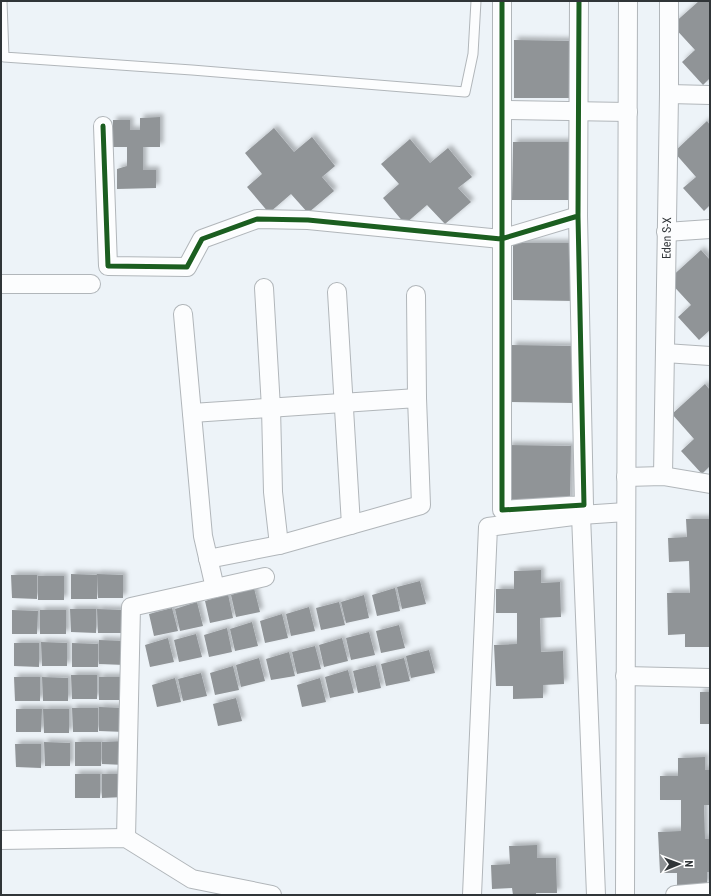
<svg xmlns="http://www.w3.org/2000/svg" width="711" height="896" font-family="'Roboto Condensed',sans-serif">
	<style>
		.building { fill: #909497; filter: url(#shadow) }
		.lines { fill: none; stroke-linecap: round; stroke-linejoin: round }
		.lane-casing { stroke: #b1b6ba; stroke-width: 11 }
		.street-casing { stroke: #b1b6ba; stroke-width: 20 }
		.lane { stroke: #fcfdfe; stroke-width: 9 }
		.street { stroke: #fcfdfe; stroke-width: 18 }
		.cycleway-casing { stroke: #fff; stroke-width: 8 }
		.cycleway { stroke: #1b5e20; stroke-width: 5 }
		.labels { text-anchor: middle; stroke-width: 4; stroke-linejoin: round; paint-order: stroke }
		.street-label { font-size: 12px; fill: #303538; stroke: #fff }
	</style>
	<defs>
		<filter id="shadow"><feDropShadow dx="3.5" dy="-3.5" stdDeviation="2" flood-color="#0004"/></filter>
	</defs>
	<rect width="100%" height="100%" fill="#edf3f8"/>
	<path class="building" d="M699 1H710V78L703 85 682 62 695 50 672 25Z
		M514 40 576 41V98H514Z
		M160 117V147H143V170H156V188L117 189V169L127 166V147H113V120H130V130H140V118Z
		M707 121 710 125V205L704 211 683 188 696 177 674 152Z
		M274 128 294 152 312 137 335 166 322 177 334 191 308 213 291 194 269 213 247 187 262 174 245 153Z
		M410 139 430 163 448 148 472 177 458 188 471 202 445 224 427 205 405 224 383 198 399 184 381 164Z
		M513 142H575V200H512Z
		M513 243H576L575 301 513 300Z
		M701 250 710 260V330L699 340 678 317 691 305 668 280Z
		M512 345 574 346V403L511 402Z
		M705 384 710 390V466L702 474 681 451 694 439 672 414Z
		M508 445 571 446 570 503H508Z
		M686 519H710V647H685V634L668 635 667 593H690L689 561 669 562 668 538 687 537Z
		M541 570V583L560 582 561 617 540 618 541 652 563 651 564 684 543 685V698L513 699V686H496L494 645 517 644V613H496V589H514V571Z
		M71 574 97 575V599H71Z
		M97 574 123 575V598H98Z
		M11 575H37V599L12 598Z
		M38 576H64V600H38Z
		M420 581 426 604 402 609 397 587Z
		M254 588 260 612 236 617 231 595Z
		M395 588 400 611 377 616 372 595Z
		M228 594 233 618 210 623 205 601Z
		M364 595 369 618 346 623 341 602Z
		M197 602 203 626 180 631 175 609Z
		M339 602 345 625 321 630 316 608Z
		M309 607 315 631 291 636 286 614Z
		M172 608 178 631 154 636 149 614Z
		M70 609H96V633L71 632Z
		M97 609 123 610V633H98Z
		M12 610 38 611 37 634H12Z
		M40 610H66V634H40Z
		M282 614 288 638 265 643 260 621Z
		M252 622 258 646 235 651 230 629Z
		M399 625 405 648 381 653 376 631Z
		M227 628 232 652 209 657 204 635Z
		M369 632 375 655 351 660 346 638Z
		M196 634 202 657 179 662 174 640Z
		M168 638 174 662 150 667 145 645Z
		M342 638 348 661 324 667 319 645Z
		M99 640 125 641V665L99 664Z
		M41 642 67 643V666H42Z
		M14 643H39V667L14 666Z
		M72 643 98 644V667H72Z
		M315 646 321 669 297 674 292 652Z
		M429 650 435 673 411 678 406 656Z
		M289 652 295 676 271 680 266 659Z
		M259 658 265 681 241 687 236 665Z
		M404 658 410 681 386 686 381 664Z
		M376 665 381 688 358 693 353 671Z
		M233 666 239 690 215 695 210 673Z
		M348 670 354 693 330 698 325 677Z
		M201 673 207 696 183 701 178 679Z
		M71 675H97V699H72Z
		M14 677H40V701H15Z
		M42 677 68 678V701H43Z
		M99 677H125L124 700H99Z
		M175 678 181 702 157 707 152 685Z
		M320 678 326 702 302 707 297 685Z
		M700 692H710V724H700Z
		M236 698 242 721 218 726 213 704Z
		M99 707 125 708V732L99 731Z
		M72 708H98V732H73Z
		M16 709H42L41 732H16Z
		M43 709H69V733H44Z
		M125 741V765L102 764V742Z
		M44 742 70 743V766H45Z
		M75 742H101V766H75Z
		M15 744H41V768L16 767Z
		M705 757V770H710V805H704L705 839H710V872H707V885L677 886V873H660L658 832 681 831V800H660V776H678V758Z
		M75 774H100V798H75Z
		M102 774H125L124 797 102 798Z
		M537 845V858H556L557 893H536V895H513L512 888 492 889 491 865 510 864 509 846Z"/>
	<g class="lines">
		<g class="lane-casing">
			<path id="lane" d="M2 1 4 57 192 70 465 92 473 54 476 1"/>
		</g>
		<g class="street-casing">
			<g id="street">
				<path d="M502 1V510L584 505 578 216 579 1"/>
				<path d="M669 94 710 95"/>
				<path d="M503 110 628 112"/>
				<path d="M103 126 108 266 187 267 202 239 257 219 308 220 501 239 578 216"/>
				<path d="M666 232 710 229"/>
				<path d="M1 284H91"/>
				<path d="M264 288 271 408 273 492 279 545"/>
				<path d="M337 292 351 525"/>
				<path d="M416 295 417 398"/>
				<path d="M183 314 203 536 215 588"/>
				<path d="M665 353 710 356"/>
				<path d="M192 413 417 398 421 505 279 545 208 559"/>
				<path id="s1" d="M663 476 669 94V1"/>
				<path d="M626 477 663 476 710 484"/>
				<path d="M581 515 596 895"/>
				<path d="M625 676 710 678"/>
				<path d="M126 838 131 607 265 577"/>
				<path d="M1 840 126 838 192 879 272 895"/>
				<path d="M472 895 488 527 581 515 626 512"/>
				<path d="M625 895 628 1"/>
				<path d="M675 895 710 892"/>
			</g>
		</g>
		<use href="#lane" class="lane"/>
		<use href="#street" class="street"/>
		<g class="cycleway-casing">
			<path id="cycleway" d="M502 1V510L584 505 578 216 579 1
				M103 126 108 266 187 267 202 239 257 219 308 220 501 239 578 216"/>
		</g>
		<use href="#cycleway" class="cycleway"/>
	</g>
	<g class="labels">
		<g class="street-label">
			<text dy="4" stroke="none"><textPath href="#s1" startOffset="238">Eden S-X</textPath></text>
		</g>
	</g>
	<rect width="711" height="896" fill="none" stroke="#303538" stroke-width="4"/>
	<g transform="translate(679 864) rotate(89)" stroke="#ffffff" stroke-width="3" paint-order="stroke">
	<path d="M0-3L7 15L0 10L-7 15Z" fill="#303538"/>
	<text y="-6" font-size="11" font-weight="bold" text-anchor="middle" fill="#303538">N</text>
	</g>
</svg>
